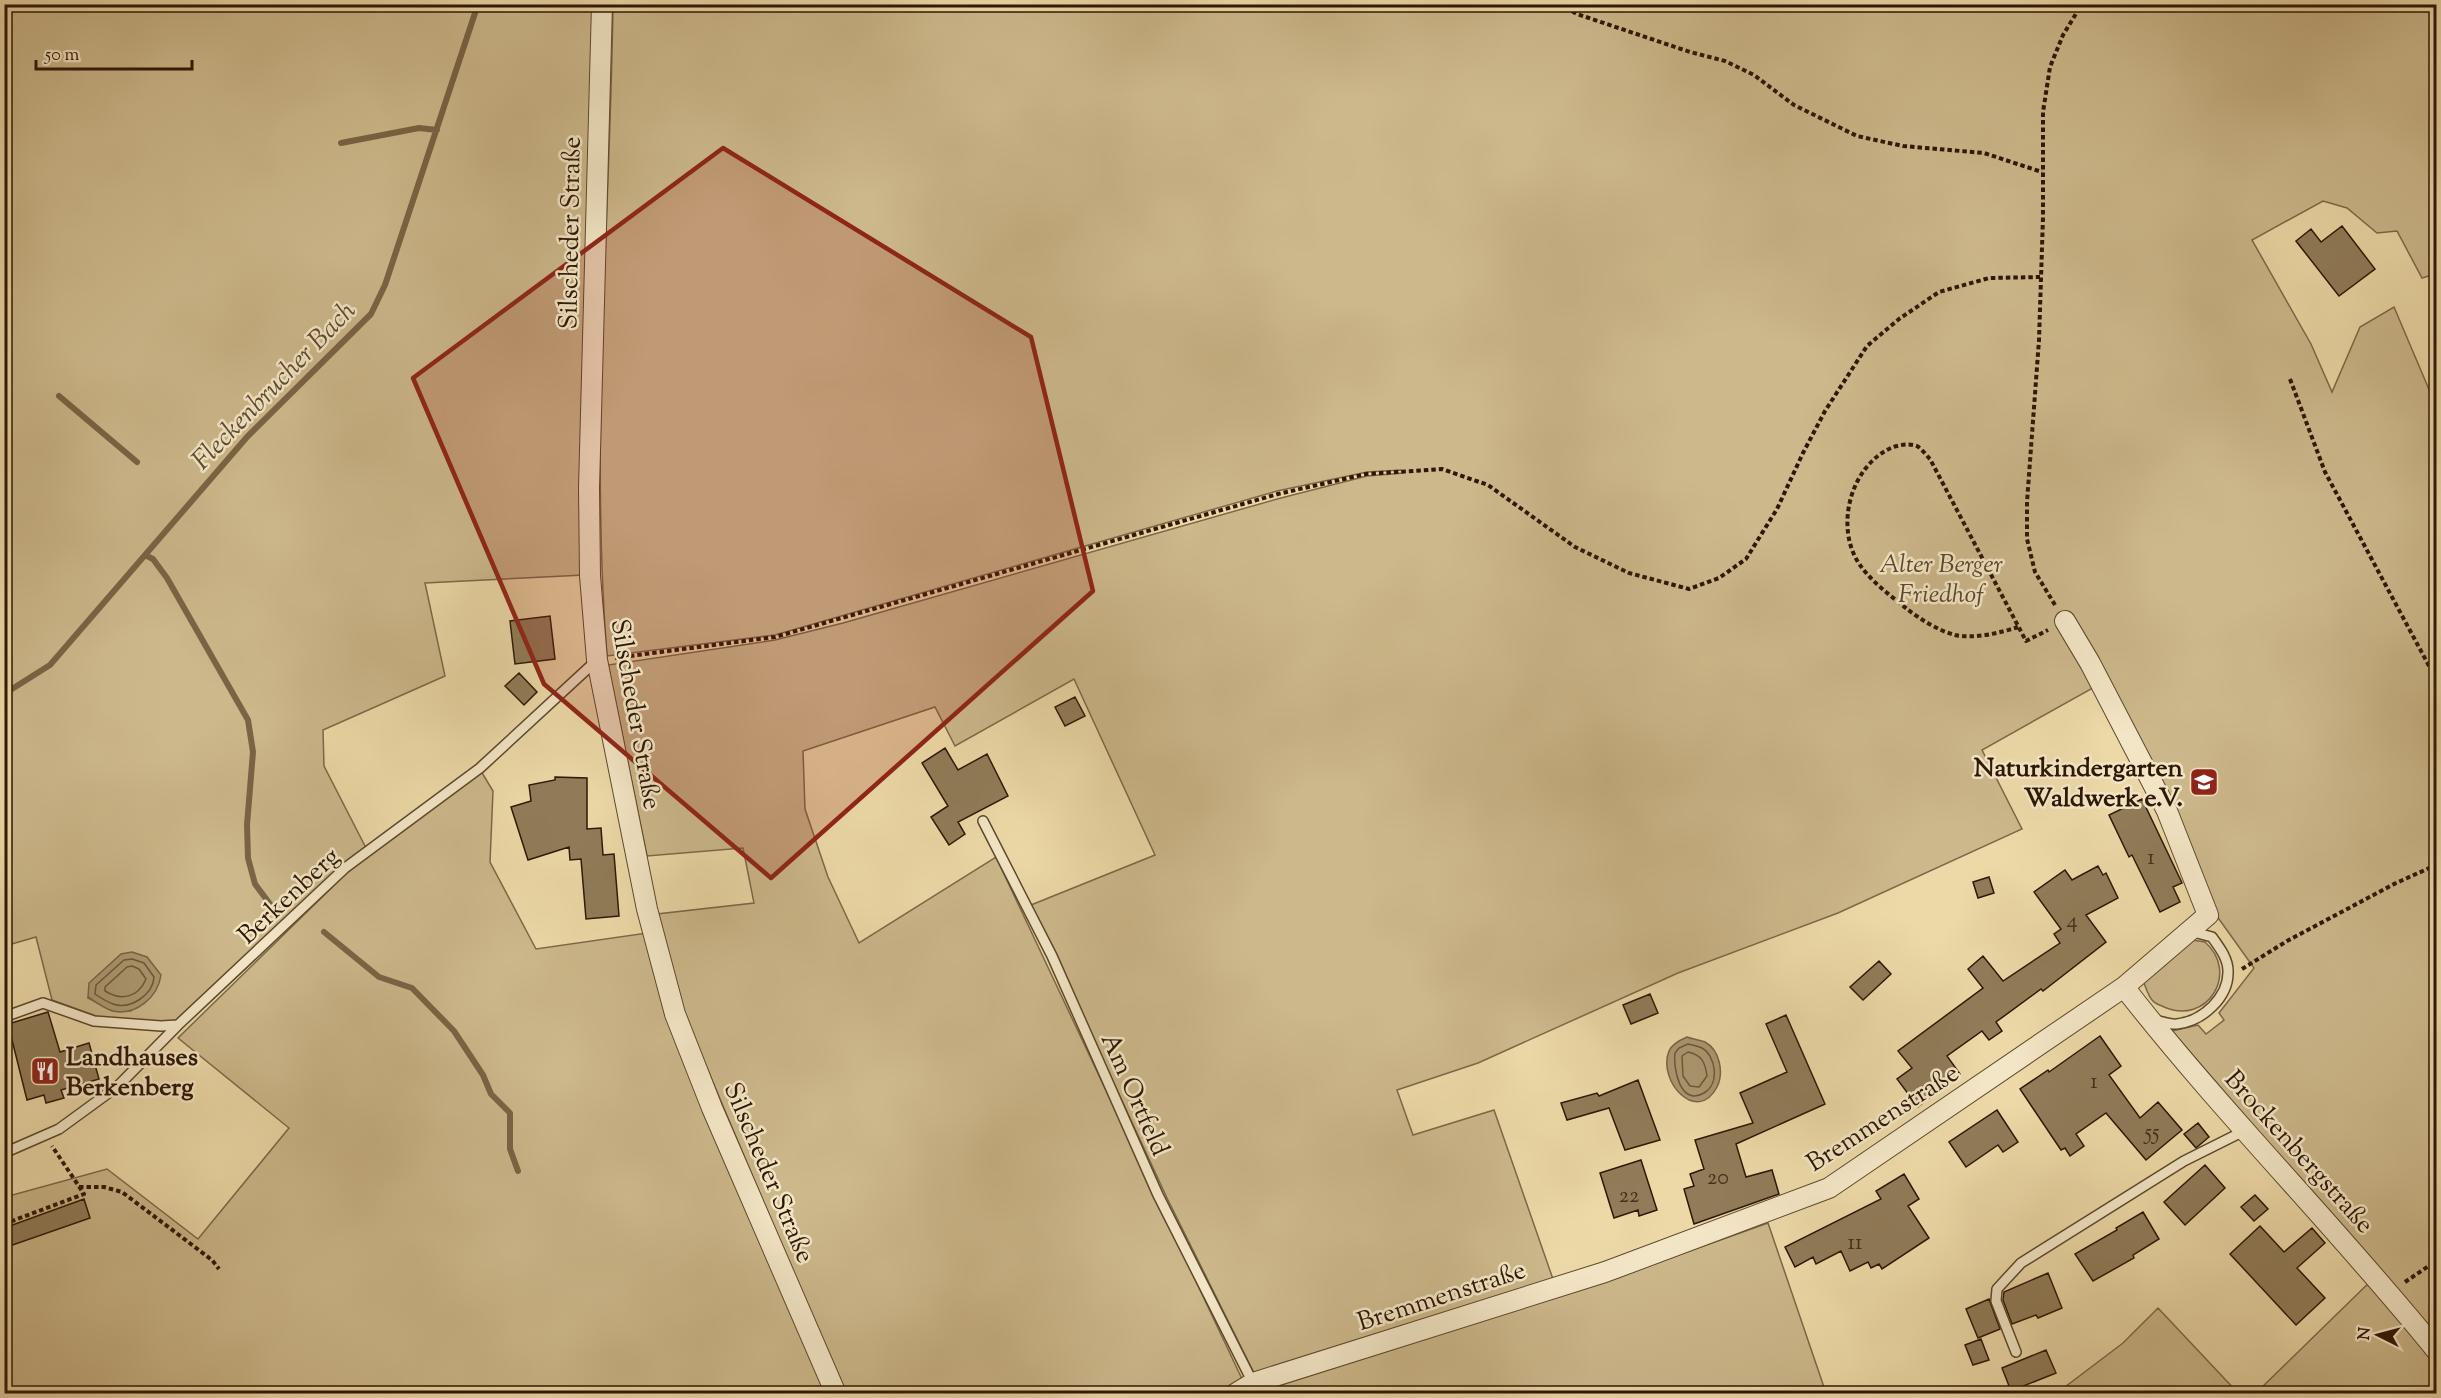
<svg xmlns="http://www.w3.org/2000/svg" width="2441" height="1398" font-family="'Sorts Mill Goudy',serif">
	<style>
		.green { fill: #ccb88b; stroke: #7c6848; stroke-width: 1.5; fill-rule: evenodd }
		.water { fill: #ab9770; stroke: #796445; stroke-width: 1.5 }
		.lines { fill: none; stroke-linecap: round; stroke-linejoin: round }
		.shore { stroke: #6c573a; stroke-width: 1.5 }
		.stream { stroke: #796445; stroke-width: 6 }
		.building { fill: #907c59; stroke: #2d1704; stroke-width: 1.5 }
		.service-casing { stroke: #5d482d; stroke-width: 12 }
		.minor-casing { stroke: #5d482d; stroke-width: 22 }
		.path { stroke: #2d1704; stroke-width: 4; stroke-dasharray: 4.5 3; stroke-linecap: butt }
		.service { stroke: #f3e6c6; stroke-width: 9 }
		.minor { stroke: #f3e6c6; stroke-width: 20 }
		.marked { fill: #8f2418; fill-opacity: 0.2; stroke: #8f2418; stroke-width: 4.5; stroke-linejoin: round }
		.labels { text-anchor: middle; stroke-width: 5; stroke-linejoin: round; paint-order: stroke }
		.number-label { font-size: 22px; fill: #463019 }
		.street-label { font-size: 26px; fill: #2d1704; stroke: #f3e6c6 }
		.park-label { font-size: 26px; font-style: italic; fill: #5d472c; stroke: #f3e6c6 }
		.poi-label { font-size: 26px; font-weight: bold; fill: #2d1704; stroke: #f3e6c6; text-anchor: end }
		.water-label { font-size: 27px; font-style: italic; fill: #5f4a2f; stroke: #f3e6c6 }
	</style>
	<rect width="100%" height="100%" fill="#ecd9a7"/>
	<filter id="stains"><feTurbulence type="fractalNoise" baseFrequency=".00333" numOctaves="4"/><feColorMatrix values="0 0 0 0 .2 0 0 0 0 .09 0 0 0 0 .02 0 0 0 .5 -.17"/></filter>
	<radialGradient id="worn" r=".72"><stop offset=".6" stop-color="#630" stop-opacity="0"/><stop offset="1" stop-color="#630" stop-opacity=".3"/></radialGradient>
	<path class="green" d="M4 5H596L584 575 425 583 445 676 323 730 324 766 366 848 354 855 178 1025 101 1018 52 1000 36 937 5 946ZM154 967 160 975 131 1011H113L88 998Z
		M613 5H2436V274L2422 278 2397 231 2377 233 2347 208 2323 201 2252 240 2311 344 2332 392 2360 327 2394 307 2436 406V1393H2256L2380 1272 2172 1031 2198 1025 2206 1034 2224 1020 2219 1013 2254 968 2214 912 2098 685 1982 750 2022 829 1838 913 1678 973 1478 1063 1397 1090 1413 1135 1494 1110 1554 1282 1254 1373 1168 1200 1031 905 1155 855 1074 679 955 746 935 707 803 751 805 809 828 877 859 943 996 857 1242 1379 1221 1394 844 1393 686 1018 657 914 754 903 743 848 647 856 608 665 775 640 843 623 1277 499 1367 476 1403 473 1401 470 1367 472 1277 491 775 635 607 656C590 440 610 222 613 5Z
		M481 771 493 791 490 862 536 949 647 933 709 1120 825 1393 5 1394V1197L107 1169 198 1239 289 1128 178 1038 361 859Z
		M2192 940 2205 942C2240 973 2207 1026 2164 1007 2160 1005 2155 1004 2152 1000 2148 995 2146 988 2144 983Z
		M1768 1223 1826 1393 1252 1394 1614 1278Z
		M2158 1308 2238 1393H2057L2123 1343Z"/>
	<path class="water" d="M132 952 147 957 161 975C158 997 136 1016 113 1011 105 1009 96 1002 88 997L89 983 121 954Z
		M1687 1037C1692 1039 1700 1040 1705 1042 1720 1050 1724 1073 1717 1087 1697 1125 1657 1081 1669 1051 1672 1044 1680 1040 1687 1037Z"/>
	<g class="lines">
		<path class="shore" d="M132 959 144 963 154 977C153 995 130 1010 113 1004 107 1002 101 998 95 994L96 985 124 960Z
			M132 966 139 969 146 979C138 998 121 1001 105 991V987L127 967Z
			M1688 1044C1692 1045 1698 1046 1702 1048 1716 1056 1720 1084 1704 1093 1680 1107 1673 1068 1675 1053L1679 1048Z
			M1688 1052C1702 1055 1705 1062 1707 1076L1699 1087 1690 1086 1683 1076 1682 1056Z"/>
		<path class="stream" d="M341 143 419 128 437 130
			M59 396 137 462
			M145 555 153 559 167 578 248 720 253 752 247 825 248 858 255 884 270 904
			M4 694 50 665 247 437 371 314 385 285 478 4
			M324 932 379 977 412 988 454 1031 483 1075 491 1094 510 1113V1149L518 1171"/>
	</g>
	<path class="building" d="M2342 226 2375 269 2339 296 2296 241 2311 229 2321 242Z
		M550 616 555 659 515 664 510 621Z
		M519 673 537 692 524 705 505 686Z
		M1075 697 1085 716 1065 726 1055 707Z
		M945 748 958 770 987 754 1008 796 958 822 965 834 949 845 931 817 948 806 922 763Z
		M555 777 587 778V829L601 828 603 855 614 854 619 916 586 919 581 859 570 860 569 847 528 860 511 807 531 801 529 785 555 780Z
		M2142 799 2182 883 2173 887 2180 902 2160 912 2132 855 2129 857 2109 815Z
		M2098 866 2103 875 2106 873 2118 898 2086 915 2106 942 2043 991 2041 989 1996 1022 2002 1031 1989 1040 1982 1031 1947 1056 1960 1074 1918 1107 1897 1079 1912 1068 1898 1051 1983 988 1968 969 1983 956 2003 981 2060 943 2054 934 2061 929 2034 892 2065 870 2072 880Z
		M1989 877 1994 893 1978 898 1973 882Z
		M1879 961 1891 974 1863 1000 1850 987Z
		M1650 994 1658 1013 1631 1024 1623 1005Z
		M48 1012 60 1052 89 1043 99 1079 61 1090 64 1098 46 1103 44 1095 27 1100 8 1024Z
		M1786 1015 1825 1104 1736 1144 1746 1177 1772 1170 1779 1194 1694 1224 1684 1189 1694 1186 1690 1174 1704 1169 1695 1140 1753 1123 1740 1093 1787 1072 1766 1024Z
		M2100 1036 2121 1066 2109 1075 2140 1118 2158 1102 2182 1130 2146 1160 2106 1113 2076 1134 2084 1146 2070 1156 2065 1148 2061 1150 2020 1089 2048 1070 2049 1072Z
		M1638 1080 1660 1140 1625 1150 1609 1108 1567 1120 1561 1103 1597 1093 1599 1096Z
		M1997 1110 2018 1142 2003 1152 1998 1145 1966 1167 1949 1142Z
		M2198 1123 2209 1137 2196 1148 2184 1134Z
		M1641 1160 1657 1210 1639 1216 1638 1210 1614 1218 1600 1173Z
		M2205 1165 2225 1188 2185 1225 2164 1202Z
		M1904 1174 1919 1199 1908 1206 1929 1238 1882 1269 1879 1264 1871 1268 1868 1262 1850 1271 1841 1251 1816 1264 1813 1257 1795 1267 1785 1247 1881 1199 1876 1191Z
		M2255 1195 2268 1209 2254 1221 2241 1207Z
		M84 1199 90 1218 4 1248V1228Z
		M2143 1212 2159 1239 2133 1255 2134 1258 2093 1281 2075 1254 2117 1230 2116 1228Z
		M2260 1226 2284 1252 2312 1228 2325 1243 2297 1268 2325 1298 2296 1325 2230 1254Z
		M2048 1273 2062 1308 2038 1318 2036 1315 2012 1324 2003 1300 2004 1292Z
		M1989 1299 2000 1329 1978 1338 1966 1309Z
		M1981 1339 1989 1360 1973 1365 1965 1345Z
		M2046 1350 2056 1373 2011 1391 2002 1368Z"/>
	<g class="lines">
		<g class="service-casing">
			<path id="service" d="M983 821 1052 956 1158 1195 1253 1383
				M4 1017 43 1003 94 1021 161 1026 178 1025
				M2154 1020C2161 1021 2170 1025 2177 1024 2203 1021 2229 997 2228 971 2228 958 2219 947 2212 937L2190 931
				M4 1153 59 1129 118 1086 178 1025 345 868 480 768 597 660
				M2016 1352 1996 1301 1997 1289 2021 1263 2184 1161 2246 1130"/>
		</g>
		<g class="minor-casing">
			<path id="minor" d="M602 4 589 488 590 576 597 660 647 909 675 1014 712 1108 836 1394
				M2124 987C2222 1113 2336 1226 2436 1350
				M1235 1394 1253 1383 1605 1272 1829 1188 2124 987 2208 915 2167 811 2090 663 2065 621"/>
		</g>
		<path class="path" d="M1559 4 1577 14 1690 52 1725 61 1754 75 1794 105 1857 136 1903 146 1984 153 2042 172
			M2290 379 2325 472 2436 679
			M2055 605 2035 572 2027 539V502L2039 340 2043 217V112L2050 67 2063 35 2082 4
			M2018 627C2000 633 1974 639 1955 635 1939 631 1920 619 1907 609 1890 595 1870 581 1858 562 1835 525 1851 466 1891 448 1898 445 1909 443 1917 446 1922 449 1926 455 1930 459L2026 641 2048 630
			M615 658 775 637 1278 494 1366 474 1442 469 1488 485 1575 547 1629 573 1689 589 1719 578 1746 559 1777 509 1803 453 1825 411 1867 346 1899 319 1939 292 1989 278 2040 277
			M2242 969 2287 941 2396 883 2436 865
			M79 1187H104L122 1192 212 1260 219 1269
			M4 1224 84 1194 52 1146
			M2405 1282 2436 1261"/>
		<use href="#service" class="service"/>
		<use href="#minor" class="minor"/>
	</g>
	<path class="marked" d="M723 148 1031 337 1093 591 771 878 544 684 413 378Z"/>
	<defs>
		<g id="school-square" transform="scale(1.5)"><rect x="-9" y="-9" width="18" height="18" rx="4" fill="#8f2418" stroke="#f3e6c6"/><path d="M0-5L7-2L0 1L-7-2ZM-4 1L0 2.5L4 1V4Q0 6-4 4Z" fill="#fff"/></g>
		<g id="restaurant-square" transform="scale(1.5)"><rect x="-9" y="-9" width="18" height="18" rx="4" fill="#8f2418" stroke="#f3e6c6"/><path d="M-5-6h1v4h1v-4h1v4h1v-4h1v5L-1.5 .5V6h-2V.5L-5-1ZM5-6V6H3V1.5H1.5Q1.5-4 5-6Z" fill="#fff"/></g>
	</defs>
	<g fill-rule="evenodd">
		<use href="#school-square" x="2204" y="782"/>
		<use href="#restaurant-square" x="45" y="1071"/>
	</g>
	<g class="labels">
		<g class="number-label">
			<text x="2151" y="864">1</text>
			<text x="2072" y="927">4</text>
			<text x="2094" y="1088">1</text>
			<text x="2152" y="1139">55</text>
			<text x="1718" y="1184">20</text>
			<text x="1629" y="1202">22</text>
			<text x="1855" y="1249">11</text>
		</g>
		<g class="street-label">
			<text transform="translate(569 233) rotate(-89)" y="9">Silscheder Straße</text>
			<text transform="translate(637 714) rotate(80)" y="9">Silscheder Straße</text>
			<text transform="translate(288 895) rotate(-43)" y="9">Berkenberg</text>
			<text transform="translate(1136 1094) rotate(66)" y="9">Am Ortfeld</text>
			<text transform="translate(1882 1117) rotate(-33)" y="9">Bremmenstraße</text>
			<text transform="translate(2300 1151) rotate(48)" y="9">Brockenbergstraße</text>
			<text transform="translate(770 1172) rotate(67)" y="9">Silscheder Straße</text>
			<text transform="translate(1441 1295) rotate(-18)" y="9">Bremmenstraße</text>
		</g>
		<g class="park-label">
			<text x="1941" y="572">Alter Berger<tspan x="1941" dy="30">Friedhof</tspan></text>
		</g>
		<g class="poi-label">
			<text x="2183" y="776">Naturkindergarten<tspan x="2183" dy="30">Waldwerk e.V.</tspan></text>
			<text x="66" y="1065" text-anchor="start">Landhauses<tspan x="66" dy="30">Berkenberg</tspan></text>
		</g>
		<g class="water-label">
			<text transform="translate(273 385) rotate(-46)" y="9">Fleckenbrucher Bach</text>
		</g>
	</g>
	<rect width="2441" height="1398" fill="none" stroke="#ecd9a7" stroke-width="24"/>
	<rect x="6" y="6" width="2429" height="1386" fill="none" stroke="#2d1704" stroke-width="3"/>
	<rect x="12" y="12" width="2417" height="1374" fill="none" stroke="#2d1704" stroke-width="1.5"/>
	<g transform="translate(2378 1335) rotate(276)" stroke="#f3e6c6" stroke-width="4.5" paint-order="stroke">
	<path d="M0-4.5L10 22L0 15L-10 22Z" fill="#2d1704"/>
	<text y="-9" font-size="16" font-weight="bold" text-anchor="middle" fill="#2d1704">N</text>
	</g>
	<path d="M36 60v9h156v-9" fill="none" stroke="#2d1704" stroke-width="3"/>
	<text x="45" y="60" font-size="18" fill="#2d1704" stroke="#f3e6c6" stroke-width="4.5" paint-order="stroke">50 m</text>
	<rect width="100%" height="100%" filter="url(#stains)"/>
	<rect width="100%" height="100%" fill="url(#worn)"/>
</svg>
